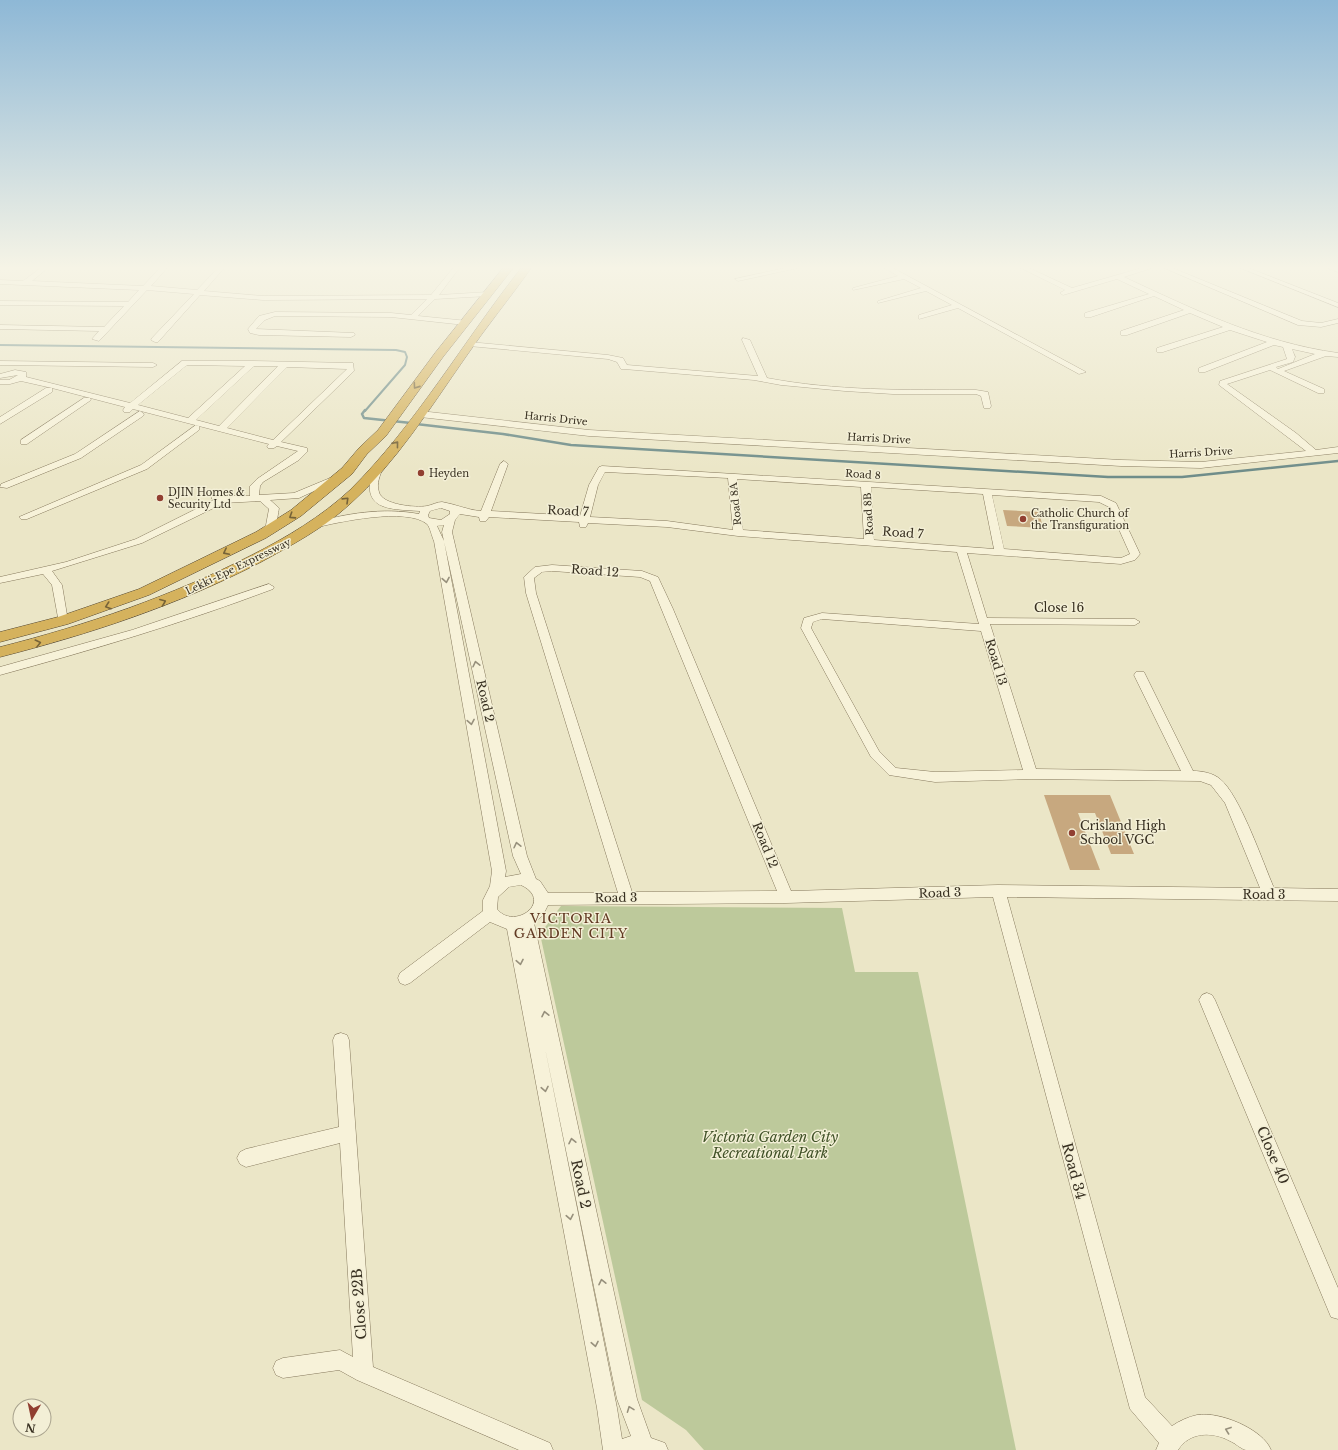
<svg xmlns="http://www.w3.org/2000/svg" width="1338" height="1450" font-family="'Libre Baskerville',serif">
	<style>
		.green { fill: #bdc99b }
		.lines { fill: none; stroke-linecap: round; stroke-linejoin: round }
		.stream-far1 { stroke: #6f8d8a; stroke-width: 2 }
		.stream { stroke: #6f8d8a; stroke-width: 2.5 }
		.building { fill: #c7a87f }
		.minor-casing { stroke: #86795d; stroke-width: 1 }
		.highway-casing { stroke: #544731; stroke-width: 1 }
		.minor { fill: #f7f2d9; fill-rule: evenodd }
		.highway { fill: #d5b25d; fill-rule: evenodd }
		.oneway { stroke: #766338 }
		.oneway2 { stroke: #97907c }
		.poi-dot { fill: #913f31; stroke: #f3efd6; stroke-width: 1.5 }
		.labels { text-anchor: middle; stroke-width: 3; stroke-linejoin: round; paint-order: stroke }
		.far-street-label { font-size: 10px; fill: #372f20; stroke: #f3efd6 }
		.far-poi-label { font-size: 10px; fill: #372f20; stroke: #f3efd6; text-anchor: start }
		.street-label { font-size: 12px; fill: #372f20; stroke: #f3efd6 }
		.poi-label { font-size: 12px; fill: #372f20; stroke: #f3efd6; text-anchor: start }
		.neighbourhood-label { font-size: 13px; letter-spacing: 1px; fill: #613922; stroke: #f3efd6 }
		.near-park-label { font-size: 14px; font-style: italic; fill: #415228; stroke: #f3efd6 }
		.near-street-label { font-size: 14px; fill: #372f20; stroke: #f3efd6 }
	</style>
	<rect width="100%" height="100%" fill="#ebe6c7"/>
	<path class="green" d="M561 906 842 908 855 972H918L1016 1450H704L686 1430 642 1400 540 934Z"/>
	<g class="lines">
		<path class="stream-far1" d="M0 345 396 350 405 352 407 357 405 365 365 411"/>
		<path class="stream" d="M365 410 362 414 364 418 411 423
			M416 424 503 434 571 445 1108 477H1182L1338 461"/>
	</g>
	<path class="building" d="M1003 510 1039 512 1043 528 1007 526Z
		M1044 795H1110L1134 854H1111L1095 813H1078L1100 870H1070Z"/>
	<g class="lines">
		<g class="minor-casing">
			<path id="minor" d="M42 267H49L32 281 143 286 161 267H168L151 286 197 290 219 267H225L204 291 263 296 431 295 454 267H460L439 295 488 292 491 294 488 296 435 299 418 316 468 321 469 323 465 325 391 317 275 316 265 320 256 329 354 333 355 335 351 337 259 335 250 333 248 329 259 316 275 312 391 313 411 315 427 299 263 300 200 295 158 342H155L151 340 152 338 194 294 147 290 99 341 92 339 99 331 0 329V325L104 327 124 306 0 305V301L128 302 139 290 0 284V280L23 281Z
				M790 267H802L738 281 735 279Z
				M883 267H891L1086 372 1079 374 958 308 919 319V315L952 305 926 291 878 303V301L921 288 904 279 853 290V288L898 276Z
				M1019 267H1027L1072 288 1145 267H1155L1124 277C1195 310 1260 342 1338 353V357L1326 356 1284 371 1324 389V393H1318L1270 370 1227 384 1296 433 1316 450 1338 447V453L1201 468 1121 466 589 436 420 417 416 414 420 411 589 430 1121 460 1201 462 1306 451 1219 385 1220 381 1287 359 1283 347 1274 345 1205 372H1199V368L1267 342 1230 330 1163 352H1157V348L1223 327 1190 313 1127 335H1121V331L1184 310 1154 296 1091 317H1085V313L1149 294 1117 279 1063 295 1060 293 1065 290ZM1292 349 1315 354 1278 369 1276 367 1293 362 1295 357Z
				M1162 267H1170L1302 321 1321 323 1338 319V323L1321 327 1298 325Z
				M1238 267H1246L1338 303V307Z
				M1326 267 1338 268V272L1327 268Z
				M743 338 750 340 767 378C835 391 906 390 976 390L988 392 991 406 990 408H984L981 396 976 394H893L845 391 781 385 754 380 624 369H621L617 362 608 359 469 346 465 344 469 342 608 355 623 358 627 365 758 376 742 340Z
				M0 361 153 363 157 365 153 367 0 365Z
				M182 361H253L353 363 354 371 281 442 307 448V452L299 460 263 482 260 486 259 495 294 493 330 478 333 477 338 480 299 498 270 500 279 508C277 520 276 535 262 538L257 535 266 525 269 509 260 501 224 503 142 543 52 571 62 585 68 621 63 624 59 623 52 585 43 574 0 583V577L66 562 136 539 214 500 211 498 213 496H250V486L257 479 298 451 277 446 274 448H268L267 446 269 444 133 409 130 412H124L123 410 125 407 52 388V392L0 424V417L46 388H52L21 381 10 384H0V380H9L18 375 0 378V374L15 370 26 372V377L130 403ZM187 365 245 366 188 418 138 405ZM254 366H278L219 426 196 420ZM287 367 347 369 273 440 227 428Z
				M84 398H90L91 400 27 444H21V440Z
				M140 411 144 414 143 416 81 458 7 488 0 487 1 484 75 454Z
				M196 425 199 426V430L147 469 27 519H21L19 517 141 465Z
				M504 461 508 464 491 511 580 516 589 485 599 467 602 466 1101 496 1116 503 1140 554 1135 560 1121 564 967 553 987 618 1135 619 1140 622 1135 625 990 624 1036 769 1181 771 1134 675 1136 672H1144L1193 771C1202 771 1213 773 1220 779 1240 795 1263 863 1274 888L1338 889V901L1007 897 1145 1397 1172 1426C1179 1421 1188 1417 1197 1415 1219 1411 1263 1429 1271 1450 1263 1450 1254 1450 1246 1450 1241 1449 1235 1443 1230 1441 1212 1431 1189 1432 1178 1450H1156L1159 1443 1130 1409 993 897 786 903 548 905 543 915 534 923 637 1399 651 1438 665 1443 668 1450H603L597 1408 507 929 490 922 410 983 405 985 400 983 398 978 400 973 483 911V900L490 886 492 871 434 541C432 537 430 527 427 524 407 507 338 522 314 528L309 525 311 523C346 514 382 507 419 514L420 511C387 509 360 510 373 468L378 465 383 468C380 475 376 484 379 492 382 505 416 508 427 506 432 505 437 502 442 502 455 504 467 510 481 511L500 464ZM605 472 728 478 733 530 667 521 590 517 598 485ZM737 479 861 487 864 539 743 530ZM871 487 983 494 994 549 874 540ZM992 495 1099 502 1109 507 1130 554 1121 558 1004 549ZM441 508 450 511V514L441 520 429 518 428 515 430 511ZM460 514 479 517 480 521H486L489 517 579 522 580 527H586L588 523 667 527 738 536 957 552 979 624 822 613 804 618 801 628 871 757 889 775 935 782 1031 779 1200 781 1211 785 1225 803 1260 888 998 885 791 891 673 609 658 577 642 571 552 565 535 567 524 577 526 593 618 893H548L540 881 536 879 527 856 452 532 455 520ZM444 525 442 532 513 856 521 874 505 877 506 871 444 541 437 526ZM552 571 640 577 650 581 777 891 632 892 536 593 534 578 542 572ZM822 619 981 631 1023 770 935 772 896 768 879 751 811 628 813 622ZM521 885C555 901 514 931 497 909L498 897 509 887ZM545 1048 617 1399 631 1436 622 1439 617 1408Z
				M269 584 274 587 273 589C183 623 92 650 0 675V667L132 630Z
				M1207 993 1212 995 1215 1000 1338 1288V1319L1331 1317 1199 1000 1202 995Z
				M341 1033 347 1035 349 1040 373 1367 550 1443 553 1450H519L357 1380 339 1370 283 1378 276 1375 273 1368 276 1361 283 1358 340 1350 353 1357 340 1143 246 1167 240 1164 237 1158 240 1152 246 1149 339 1127 333 1040 335 1035Z"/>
		</g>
		<g class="highway-casing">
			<path id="highway" d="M504 267H514L443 357 386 436 367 454 352 474 301 516 266 538 149 595 68 624 0 642V632L58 617 139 589 256 532 291 510 342 468 359 448 378 430 435 353Z
				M522 267H532C510 298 486 327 465 358 430 408 396 463 350 504 324 528 292 545 261 562 178 605 90 634 0 657V647C87 625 172 596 252 555 287 537 321 517 350 490 415 426 465 339 522 267Z"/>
		</g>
		<use href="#minor" class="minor"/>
		<use href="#highway" class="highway"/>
	</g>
	<defs><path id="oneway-chevron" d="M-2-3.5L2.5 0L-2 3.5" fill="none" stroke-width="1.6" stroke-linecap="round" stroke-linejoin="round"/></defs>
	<g class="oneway">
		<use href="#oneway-chevron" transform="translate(416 386) rotate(125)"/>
		<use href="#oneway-chevron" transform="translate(396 444) rotate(-51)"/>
		<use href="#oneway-chevron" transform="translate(346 500) rotate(-44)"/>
		<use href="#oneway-chevron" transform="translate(292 516) rotate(147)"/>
		<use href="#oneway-chevron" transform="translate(226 552) rotate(153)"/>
		<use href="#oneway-chevron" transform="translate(163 602) rotate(-22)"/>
		<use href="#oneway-chevron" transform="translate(108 606) rotate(161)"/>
		<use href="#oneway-chevron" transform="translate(38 643) rotate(-14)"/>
	</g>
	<g class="oneway2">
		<use href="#oneway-chevron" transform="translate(446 580) rotate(80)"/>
		<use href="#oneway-chevron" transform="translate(476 664) rotate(-103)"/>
		<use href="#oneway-chevron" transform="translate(471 722) rotate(80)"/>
		<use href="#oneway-chevron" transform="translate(517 845) rotate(-103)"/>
		<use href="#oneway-chevron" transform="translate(520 962) rotate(79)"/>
		<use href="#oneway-chevron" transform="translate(545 1014) rotate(-102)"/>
		<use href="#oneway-chevron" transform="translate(545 1089) rotate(79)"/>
		<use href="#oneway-chevron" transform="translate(572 1141) rotate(-102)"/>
		<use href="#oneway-chevron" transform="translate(570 1217) rotate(79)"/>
		<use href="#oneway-chevron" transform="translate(602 1282) rotate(-102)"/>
		<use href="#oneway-chevron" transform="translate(595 1344) rotate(79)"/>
		<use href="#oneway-chevron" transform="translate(630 1409) rotate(-111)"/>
		<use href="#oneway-chevron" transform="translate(1228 1430) rotate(-160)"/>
	</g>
	<linearGradient id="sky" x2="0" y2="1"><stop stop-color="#8eb8d6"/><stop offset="0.57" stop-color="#f6f4e6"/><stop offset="1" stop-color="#f6f4e6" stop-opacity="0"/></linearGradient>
	<rect width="1338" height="470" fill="url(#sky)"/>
	<g class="poi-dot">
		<circle cx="421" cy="473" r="4"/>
		<circle cx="160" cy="498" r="4"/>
		<circle cx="1023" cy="519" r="4"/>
		<circle cx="1072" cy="833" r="4"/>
	</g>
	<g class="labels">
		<g class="far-street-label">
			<text transform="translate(556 418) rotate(6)" y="4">Harris Drive</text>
			<text transform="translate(879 438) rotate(3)" y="4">Harris Drive</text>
			<text transform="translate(1201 452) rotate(-3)" y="4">Harris Drive</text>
			<text transform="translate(863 474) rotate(4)" y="4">Road 8</text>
			<text transform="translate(735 504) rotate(-96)" y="4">Road 8A</text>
			<text transform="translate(868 514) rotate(-93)" y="4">Road 8B</text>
			<text transform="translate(238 566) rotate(-26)" y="4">Lekki-Epe Expressway</text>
		</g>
		<g class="far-poi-label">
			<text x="429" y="477">Heyden</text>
			<text x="168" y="496">DJIN Homes &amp;<tspan x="168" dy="12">Security Ltd</tspan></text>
			<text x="1031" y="517">Catholic Church of<tspan x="1031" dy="12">the Transfiguration</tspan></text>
		</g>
		<g class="street-label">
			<text transform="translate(568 511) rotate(3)" y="4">Road 7</text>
			<text transform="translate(903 533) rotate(4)" y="4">Road 7</text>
			<text transform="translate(595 571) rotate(4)" y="4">Road 12</text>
			<text x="1059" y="612">Close 16</text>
			<text transform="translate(996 662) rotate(73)" y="4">Road 13</text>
			<text transform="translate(485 701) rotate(77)" y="4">Road 2</text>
			<text transform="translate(765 845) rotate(68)" y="4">Road 12</text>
			<text transform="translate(940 893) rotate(-2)" y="4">Road 3</text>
			<text x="1264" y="899">Road 3</text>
			<text transform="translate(616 898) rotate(-1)" y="4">Road 3</text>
		</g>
		<g class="poi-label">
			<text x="1080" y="830">Crisland High<tspan x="1080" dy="14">School VGC</tspan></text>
		</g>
		<g class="neighbourhood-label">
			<text x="571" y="923">VICTORIA<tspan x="571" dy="15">GARDEN CITY</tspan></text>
		</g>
		<g class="near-park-label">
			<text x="770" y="1142">Victoria Garden City<tspan x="770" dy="16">Recreational Park</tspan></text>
		</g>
		<g class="near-street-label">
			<text transform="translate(1273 1155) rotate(67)" y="5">Close 40</text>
			<text transform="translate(1074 1171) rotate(75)" y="5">Road 34</text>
			<text transform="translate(581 1184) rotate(78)" y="5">Road 2</text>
			<text transform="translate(359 1304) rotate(-94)" y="5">Close 22B</text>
		</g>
	</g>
	<g transform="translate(32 1418) rotate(189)"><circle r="19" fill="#f3efd6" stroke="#a8a28d"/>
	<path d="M0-3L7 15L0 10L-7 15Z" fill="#913f31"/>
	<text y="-6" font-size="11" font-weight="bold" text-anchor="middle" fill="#372f20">N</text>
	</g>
</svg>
